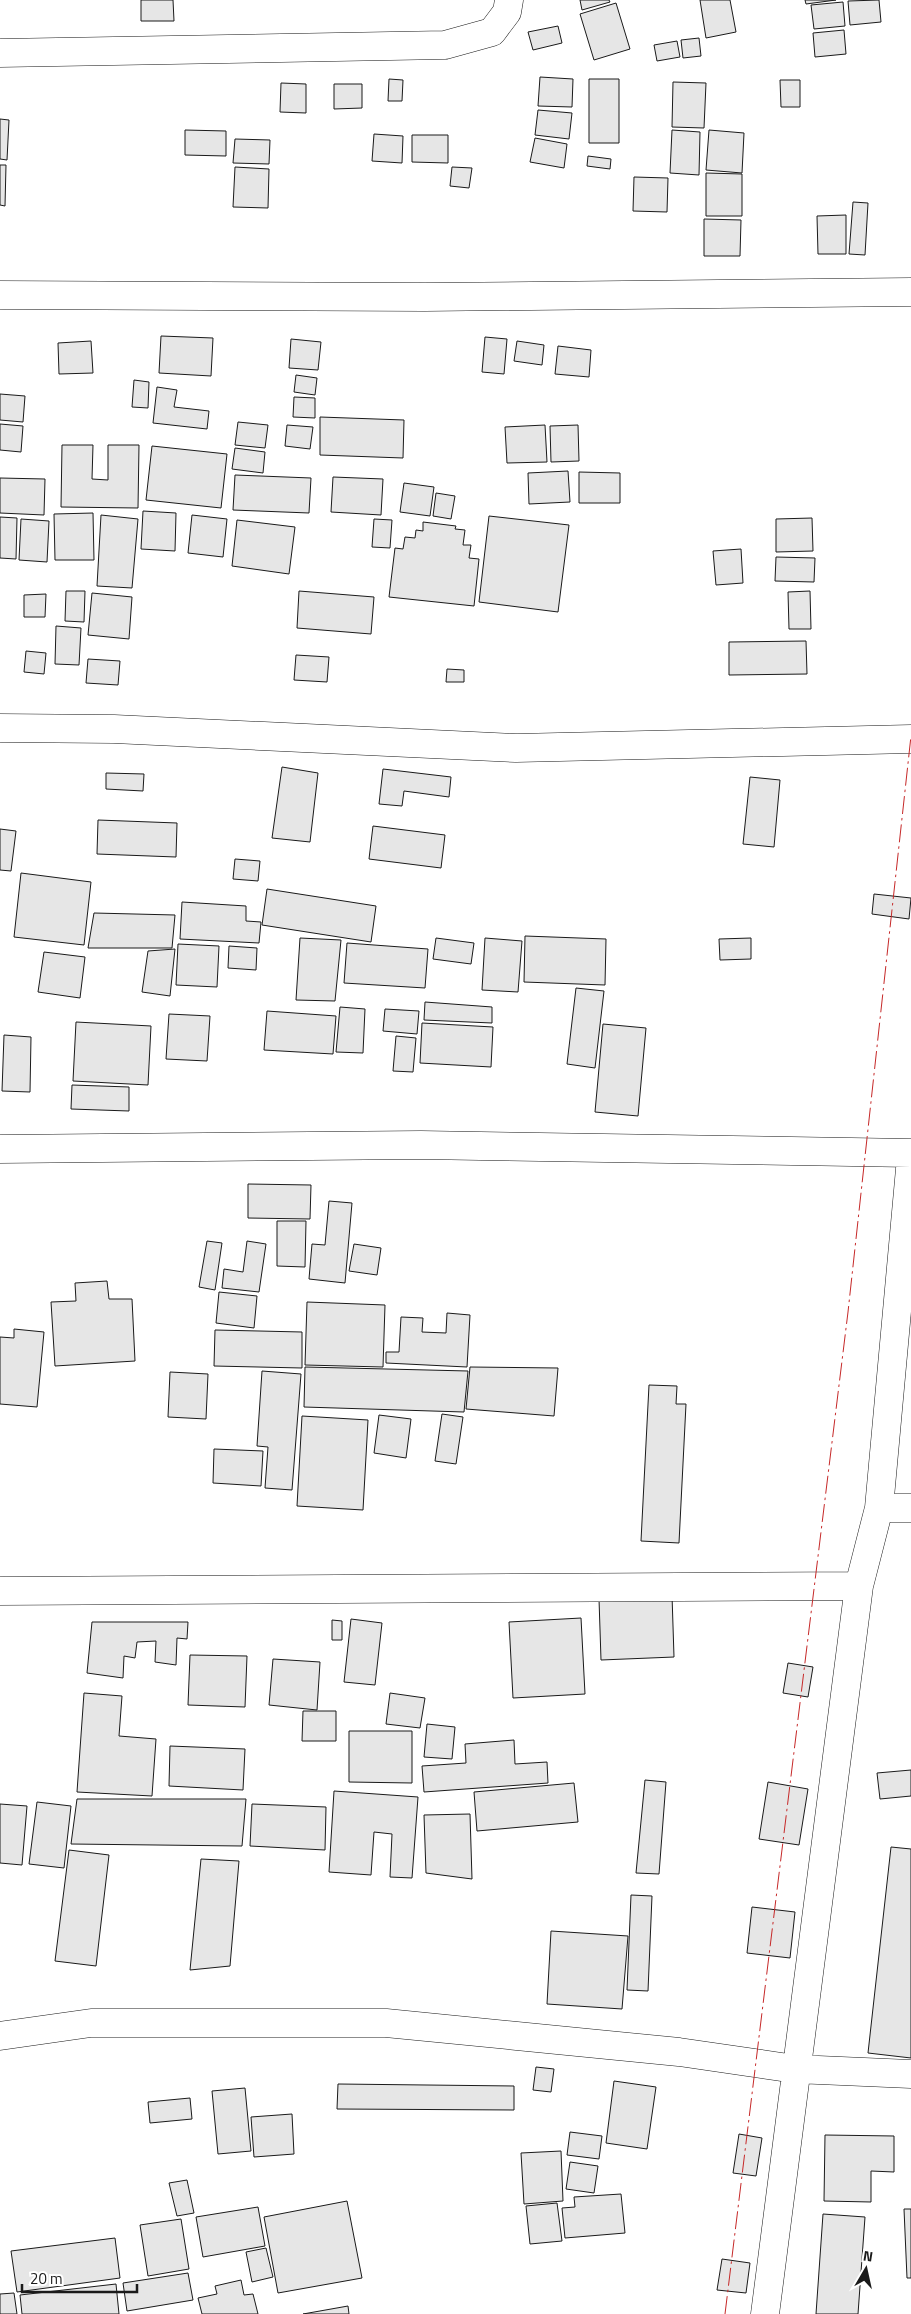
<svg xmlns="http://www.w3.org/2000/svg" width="911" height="2314" font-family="'Titillium Web',sans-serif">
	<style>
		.building { fill: #e6e6e6; stroke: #1a1a1a }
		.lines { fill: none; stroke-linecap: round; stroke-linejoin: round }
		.minor-casing { stroke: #1a1a1a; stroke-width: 29 }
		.minor { stroke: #fff; stroke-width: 28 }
		.power { stroke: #c62828; stroke-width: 1; stroke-dasharray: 18 4 2.5 4; stroke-linecap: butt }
	</style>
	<rect width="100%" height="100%" fill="#fff"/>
	<path class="building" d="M141 0H173L174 21H141Z
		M580 0H609L610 2 582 10Z
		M700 0H730L736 32 706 38Z
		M805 0H836L806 4Z
		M879 0 881 22 850 25 848 1Z
		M843 2 845 26 814 29 811 5Z
		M616 3 630 49 594 60 580 14Z
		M558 26 562 43 533 50 528 32Z
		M844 30 846 54 815 57 813 33Z
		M699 38 701 56 683 58 681 40Z
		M677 41 680 57 657 61 654 45Z
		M540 77 573 79 572 107 538 106Z
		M389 79 403 80 402 101H388Z
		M589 79H619V143H589Z
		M780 80H800V107H781Z
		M673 82 706 83 704 128 672 127Z
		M281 83 306 84V113L280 112Z
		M334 84H362V108L334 109Z
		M538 110 572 113 569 139 535 135Z
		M0 119 9 120 7 160 0 159Z
		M185 130 226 131V156L185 155Z
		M672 130 700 132 699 175 670 173Z
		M709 130 744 133 742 173 706 170Z
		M374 134 403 136 402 163 372 161Z
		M412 135H448V163L412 162Z
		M535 138 567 144 564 168 530 162Z
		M235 139 270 140 269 164 233 163Z
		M588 156 611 159 610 169 587 166Z
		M0 165H6L5 206 0 205Z
		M235 167 269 169 268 208 233 207Z
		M452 167 472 168 469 188 450 186Z
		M706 173 742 174V216H706Z
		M634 177 668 178 667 212 633 211Z
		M853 202 868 203 865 255 849 254Z
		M846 215V254H818L817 216Z
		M704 219 741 220 740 256H704Z
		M161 336 213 338 211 376 159 373Z
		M485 337 507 339 504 374 482 372Z
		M291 339 321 342 318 370 289 368Z
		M91 341 93 373 59 374 58 343Z
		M517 341 544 345 542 365 514 361Z
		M558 346 591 350 589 377 555 374Z
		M296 375 317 378 315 395 294 392Z
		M134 380 149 382 148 408 132 407Z
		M157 387 177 390 174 407 209 411 207 429 153 423Z
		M0 394 25 396 23 422 0 420Z
		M294 397 315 398V418L293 417Z
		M320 417 404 420 403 458 320 455Z
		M238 422 268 425 265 448 235 445Z
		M0 424 23 426 21 452 0 450Z
		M287 425 313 427 310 449 285 446Z
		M545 425 547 462 507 463 505 427Z
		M578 425 579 461 551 462 550 426Z
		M62 445H93L92 479 108 480V445H139L138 508 61 507Z
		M152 446 227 454 221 508 146 500Z
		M235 448 265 452 263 473 232 469Z
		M568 471 570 502 529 504 528 473Z
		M579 472 620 473V503H579Z
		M235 475 311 478 309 513 233 510Z
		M333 477 383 479 381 515 331 512Z
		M0 478 45 479 44 515 0 513Z
		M404 483 434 487 430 516 400 512Z
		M436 493 455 496 451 519 433 516Z
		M143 511 176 513 175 551 141 549Z
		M93 513 94 560H55L54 514Z
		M101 515 138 519 132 588 97 586Z
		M192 515 227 519 223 557 188 553Z
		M489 516 569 525 558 612 479 602Z
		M0 517 17 518 16 559 0 558Z
		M812 518 813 551 776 552V519Z
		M21 519 49 521 47 562 19 560Z
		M374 519 392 520 390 548 372 547Z
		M237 520 295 527 289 574 232 566Z
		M423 522 456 526 455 529 465 530 463 545H471L469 558 479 559 474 606 389 597 395 548 403 549 405 537 415 538 416 530 423 531Z
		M741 549 743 583 716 585 713 551Z
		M776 557 815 558 814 582 775 581Z
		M66 591H85L84 622 65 621Z
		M299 591 374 597 371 634 297 628Z
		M810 591 811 629H789L788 592Z
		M92 593 132 597 129 639 88 635Z
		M46 594 45 617H24V595Z
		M56 626 81 628 79 665 55 664Z
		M806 641 807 674 729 675V642Z
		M26 651 46 653 44 674 24 672Z
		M296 655 329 657 327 682 294 680Z
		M88 659 120 661 118 685 86 683Z
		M447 669 464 670V682H446Z
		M282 767 318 773 310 842 272 838Z
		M383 769 451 777 449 797 404 791 402 806 379 804Z
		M106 773 144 774 143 791 106 789Z
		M750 777 780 780 774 847 743 844Z
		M98 820 177 823 176 857 97 854Z
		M373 826 445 835 441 868 369 859Z
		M0 829 16 831 11 871 0 870Z
		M235 859 260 861 258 881 233 879Z
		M21 873 91 882 84 945 14 937Z
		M267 889 376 906 371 942 262 925Z
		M874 894 911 898 909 919 872 914Z
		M182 902 246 906V921L261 922 259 943 180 939Z
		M94 913 175 915 172 948H88Z
		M525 936 606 939 605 985 524 982Z
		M300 938 341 940 335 1001 296 1000Z
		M436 938 474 943 471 964 433 959Z
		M485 938 522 941 518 992 482 990Z
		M751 938V959L720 960 719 939Z
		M347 943 428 949 425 988 344 983Z
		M178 944 219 946 217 987 176 985Z
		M229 946 257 948 256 970 228 968Z
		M175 949 170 996 142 992 148 951Z
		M44 952 85 957 80 998 38 992Z
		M576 988 604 991 595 1068 567 1064Z
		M425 1002 492 1007V1023L424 1020Z
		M340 1007 365 1009 363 1053 336 1052Z
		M385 1009 419 1011 417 1034 383 1031Z
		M267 1011 336 1016 333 1054 264 1050Z
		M169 1014 210 1016 207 1061 166 1059Z
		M76 1022 151 1026 148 1085 73 1081Z
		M422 1023 493 1027 491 1067 420 1063Z
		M603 1024 646 1028 638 1116 595 1112Z
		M4 1035 31 1037 30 1092 2 1091Z
		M396 1036 416 1038 413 1072 393 1071Z
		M72 1085 129 1087V1111L71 1109Z
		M248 1184 311 1185 310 1219 248 1218Z
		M329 1201 352 1203 345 1283 309 1279 312 1244 325 1245Z
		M277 1221H306L305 1267 277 1266Z
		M207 1241 222 1243 215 1290 199 1287Z
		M247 1241 266 1244 259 1292 222 1288 224 1269 243 1272Z
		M354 1244 381 1248 377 1275 349 1271Z
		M107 1281 109 1299H132L135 1361 55 1366 51 1302 76 1301 75 1283Z
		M219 1292 257 1296 254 1328 216 1323Z
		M307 1302 385 1305 383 1367 305 1365Z
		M447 1313 470 1315 467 1367 386 1363V1352H399L401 1317 423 1318 422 1332 446 1333Z
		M14 1329 44 1332 37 1407 0 1404V1337L14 1338Z
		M215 1330 302 1332V1368L214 1366Z
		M305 1367 468 1371 464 1412 304 1407Z
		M470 1367 558 1368 554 1416 466 1409Z
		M262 1371 301 1374 292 1490 265 1488 268 1447 257 1446Z
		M170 1372 208 1374 206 1419 168 1417Z
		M649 1385 677 1386 676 1404H686L679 1543 641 1541Z
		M442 1414 463 1417 456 1464 435 1461Z
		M379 1415 411 1419 406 1458 374 1453Z
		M302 1416 368 1420 363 1510 297 1506Z
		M214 1449 263 1451 261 1486 213 1483Z
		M672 1595 674 1657 601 1660 599 1599Z
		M581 1618 585 1694 513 1698 509 1622Z
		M351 1619 382 1623 375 1685 344 1682Z
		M332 1620 342 1621V1640H332Z
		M92 1622H188L187 1639 177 1638 176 1665 155 1662 156 1641 137 1642 135 1658 124 1656 123 1678 87 1673Z
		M190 1655 247 1656 245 1707 188 1705Z
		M273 1659 320 1662 317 1710 269 1705Z
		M788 1663 813 1667 808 1697 783 1693Z
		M84 1693 122 1696 119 1736 156 1739 152 1796 77 1792Z
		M390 1693 425 1698 420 1728 386 1724Z
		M303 1711H336V1741H302Z
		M427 1724 455 1727 452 1759 424 1757Z
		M349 1731H412V1783L349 1782Z
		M514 1740 515 1764 547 1762 548 1783 424 1792 422 1766 466 1763 465 1744Z
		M170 1746 245 1749 243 1790 169 1786Z
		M911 1770V1796L880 1799 877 1773Z
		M645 1780 666 1782 659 1874 636 1873Z
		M768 1782 808 1789 799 1845 759 1839Z
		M574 1783 578 1822 477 1831 474 1792Z
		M334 1791 418 1797 412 1878 390 1877 392 1834 374 1832 371 1875 329 1872Z
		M77 1799H246L242 1846 71 1844Z
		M37 1802 71 1806 64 1868 29 1864Z
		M0 1804 27 1806 22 1865 0 1863Z
		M252 1804 326 1807 325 1850 250 1846Z
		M470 1814 472 1879 426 1873 424 1815Z
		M891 1847 911 1849V2058L868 2053Z
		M69 1850 109 1855 96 1966 55 1961Z
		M201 1859 239 1861 230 1966 190 1970Z
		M631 1895 652 1896 648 1991 627 1990Z
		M752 1907 795 1912 790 1958 747 1953Z
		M551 1931 628 1936 622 2009 547 2004Z
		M536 2067 554 2069 551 2092 533 2090Z
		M614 2081 656 2087 647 2149 606 2143Z
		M338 2084 514 2086V2110L337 2109Z
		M245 2088 251 2151 218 2154 212 2091Z
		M190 2098 192 2119 150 2123 148 2102Z
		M292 2114 294 2154 254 2157 251 2117Z
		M570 2132 602 2136 599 2159 567 2155Z
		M739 2134 762 2138 756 2176 733 2173Z
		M825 2135 894 2136V2172L871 2171V2202L824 2201Z
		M561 2151 563 2201 524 2204 521 2153Z
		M570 2162 598 2166 594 2193 566 2189Z
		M187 2180 194 2213 177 2216 169 2183Z
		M621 2194 625 2233 565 2238 562 2208 575 2207 574 2197Z
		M347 2201 362 2278 278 2293 264 2217Z
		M557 2203 562 2241 530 2244 526 2206Z
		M258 2207 265 2246 203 2257 196 2217Z
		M904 2209H911V2278H907Z
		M823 2214 865 2217 858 2314H816Z
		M181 2219 189 2269 148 2276 140 2225Z
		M115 2238 120 2278 17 2292 11 2251Z
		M266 2248 273 2277 252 2282 246 2252Z
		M722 2259 750 2263 746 2293 717 2290Z
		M188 2273 193 2300 127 2311 123 2283Z
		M241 2280 244 2295 253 2294 258 2314H202L198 2298 217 2294 215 2286Z
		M116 2284 119 2314H22L20 2295Z
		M14 2293 17 2314H0V2294Z
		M348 2306 349 2314H303Z"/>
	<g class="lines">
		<g class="minor-casing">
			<path id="minor" d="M0 53 445 45 492 32 507 12 509 0
				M0 295 425 297 911 292
				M0 728 114 729 516 748 911 739
				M0 1149 421 1145 911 1153
				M879 1508H911
				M0 1591 859 1586
				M0 2036 91 2023H386L679 2052 795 2069 911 2074
				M765 2314 859 1586 879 1508 911 1158"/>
		</g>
		<use href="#minor" class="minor"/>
		<path class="power" d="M725 2314 848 1312 911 736"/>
	</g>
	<g transform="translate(866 2269) rotate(9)" stroke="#ffffff" stroke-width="4" paint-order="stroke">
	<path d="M0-4L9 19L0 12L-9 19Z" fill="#1a1a1a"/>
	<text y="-8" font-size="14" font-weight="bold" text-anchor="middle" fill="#1a1a1a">N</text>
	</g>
	<path d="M22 2284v8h115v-8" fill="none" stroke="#1a1a1a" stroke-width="2.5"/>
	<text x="30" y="2284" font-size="15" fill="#1a1a1a" stroke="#ffffff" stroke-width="4" paint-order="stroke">20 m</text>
</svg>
